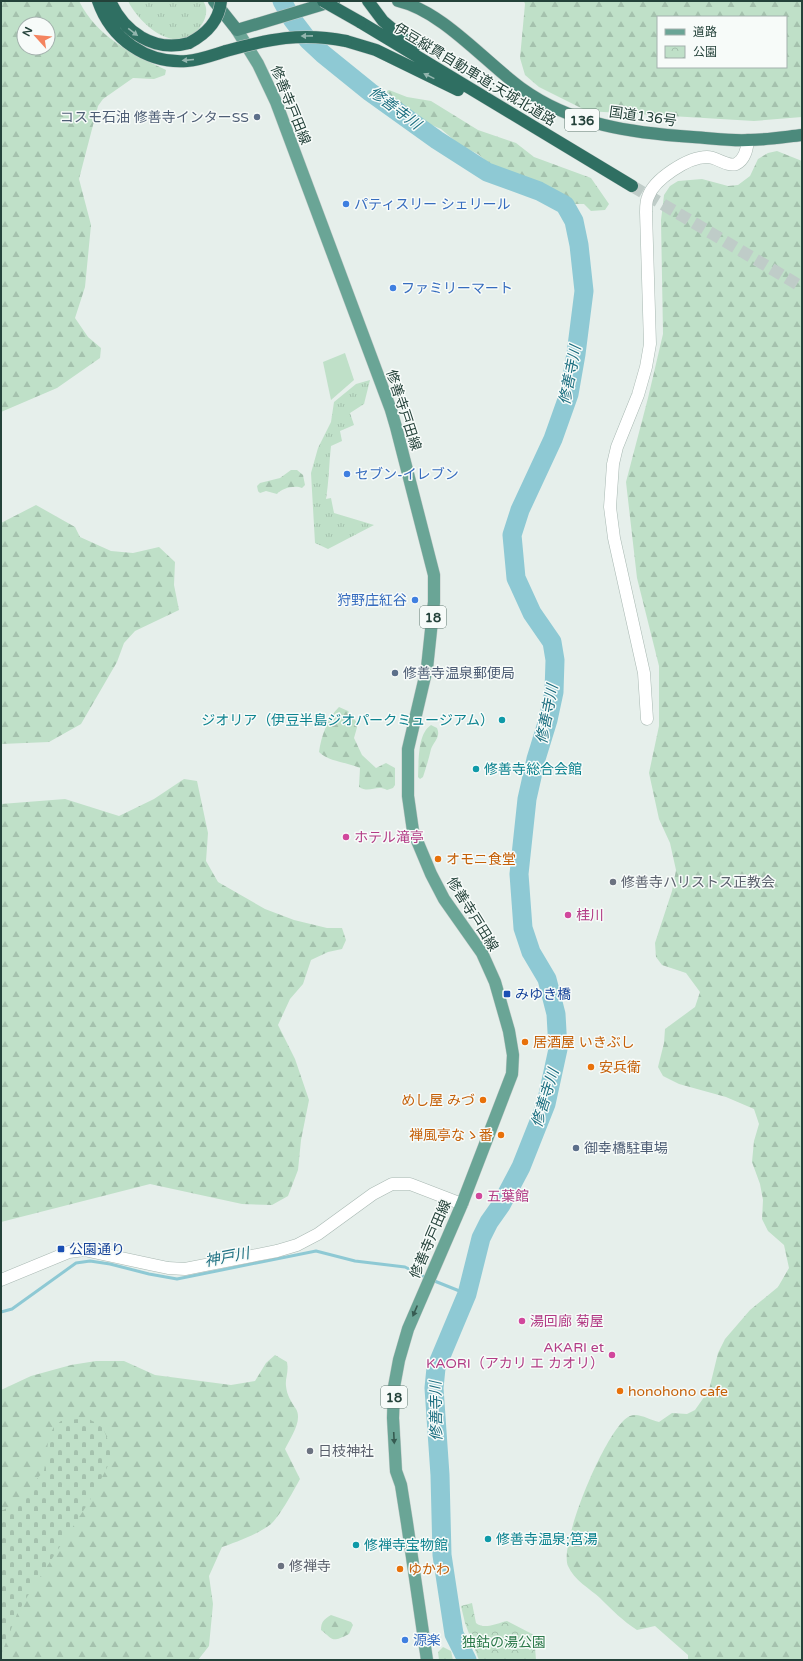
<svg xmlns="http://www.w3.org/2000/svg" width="803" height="1661" font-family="'Varela Round','Noto Sans JP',sans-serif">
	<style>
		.grass { fill: url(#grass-tufts) }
		.forest { fill: url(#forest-firs); fill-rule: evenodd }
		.cemetery { fill: url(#cemetery-stones) }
		.park { fill: url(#park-crowns) }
		.garden { fill: #bfe0c8 }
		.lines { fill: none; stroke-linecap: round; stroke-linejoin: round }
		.stream { stroke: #8ec9d4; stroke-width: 3 }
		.river { stroke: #8ec9d4; stroke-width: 19 }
		.motorway-tunnel { stroke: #bfccc8; stroke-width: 12; stroke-dasharray: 12 6; stroke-linecap: butt }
		.tertiary-casing { stroke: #a8b8b2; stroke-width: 13 }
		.primary-casing { stroke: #c2cac8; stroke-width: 13 }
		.trunk-casing { stroke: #c2cac8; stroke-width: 13 }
		.motorway-casing { stroke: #c2cac8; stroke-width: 13 }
		.tertiary { stroke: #fff; stroke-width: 12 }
		.primary { stroke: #6aa596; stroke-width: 12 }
		.trunk { stroke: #4c8a7c; stroke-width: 12 }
		.motorway { stroke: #2f6f62; stroke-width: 12 }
		.motorway-bridge-casing { stroke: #c2cac8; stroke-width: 13; stroke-linecap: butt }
		.motorway-bridge { stroke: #2f6f62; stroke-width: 12 }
		.oneway { fill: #93b5ae }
		.oneway2 { fill: #365b51 }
		.service-dot { fill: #5c6f8a; stroke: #f7fbf9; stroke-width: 1.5 }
		.shop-dot { fill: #3f7fe0; stroke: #f7fbf9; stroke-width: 1.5 }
		.culture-dot { fill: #0f9aa8; stroke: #f7fbf9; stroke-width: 1.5 }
		.hotel-dot { fill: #d1479c; stroke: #f7fbf9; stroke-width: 1.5 }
		.food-dot { fill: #e8710a; stroke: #f7fbf9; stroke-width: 1.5 }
		.worship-dot { fill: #6b7280; stroke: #f7fbf9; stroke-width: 1.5 }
		.transit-dot { fill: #1a4fb4; stroke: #f7fbf9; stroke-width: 1.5 }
		.labels { text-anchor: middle; stroke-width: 3; stroke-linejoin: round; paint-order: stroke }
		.shield { fill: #f7fbf9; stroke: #637a73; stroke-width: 1 }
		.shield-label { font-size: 13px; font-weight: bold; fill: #24423a }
		.street-label { font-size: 14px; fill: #24423a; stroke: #f7fbf9 }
		.service-label { font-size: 14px; fill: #4e5e75; stroke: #f7fbf9; text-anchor: start }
		.shop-label { font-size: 14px; fill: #366cbe; stroke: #f7fbf9; text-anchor: start }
		.culture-label { font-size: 14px; fill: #0d838f; stroke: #f7fbf9; text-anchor: start }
		.hotel-label { font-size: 14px; fill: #b23c85; stroke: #f7fbf9; text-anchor: start }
		.food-label { font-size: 14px; fill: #c56008; stroke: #f7fbf9; text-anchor: start }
		.worship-label { font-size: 14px; fill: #5b616d; stroke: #f7fbf9; text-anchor: start }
		.transit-label { font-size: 14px; fill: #164399; stroke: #f7fbf9; text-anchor: start }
		.park-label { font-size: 14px; fill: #2d7a4b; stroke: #f7fbf9 }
		.water-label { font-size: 15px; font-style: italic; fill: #1c6f80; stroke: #f7fbf9 }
	</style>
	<defs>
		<pattern id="grass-tufts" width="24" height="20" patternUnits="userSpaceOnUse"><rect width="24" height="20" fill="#bfe0c8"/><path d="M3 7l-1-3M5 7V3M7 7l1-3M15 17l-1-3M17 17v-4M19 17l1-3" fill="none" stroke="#a4c1ad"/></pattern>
		<pattern id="forest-firs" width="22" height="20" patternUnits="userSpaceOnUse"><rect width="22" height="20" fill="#bfe0c8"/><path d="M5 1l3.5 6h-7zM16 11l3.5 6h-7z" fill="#a4c1ad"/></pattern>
		<pattern id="cemetery-stones" width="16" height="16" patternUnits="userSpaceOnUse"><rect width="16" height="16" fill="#bfe0c8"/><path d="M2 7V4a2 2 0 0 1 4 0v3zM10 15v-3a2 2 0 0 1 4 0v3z" fill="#a4c1ad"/></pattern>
		<pattern id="park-crowns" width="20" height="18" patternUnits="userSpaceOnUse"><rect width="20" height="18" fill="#bfe0c8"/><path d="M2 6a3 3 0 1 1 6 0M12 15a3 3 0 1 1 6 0" fill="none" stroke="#a4c1ad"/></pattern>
	</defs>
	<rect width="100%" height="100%" fill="#e6efeb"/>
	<path class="grass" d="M128 1H203C213 14 198 36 183 39 161 43 137 19 128 1Z
		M370 380 364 404 350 413 354 425 340 431 342 441 331 446C329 464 329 481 326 499L331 498 334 513 374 525 328 549 315 543 311 473 318 448 331 422 334 402 356 384Z"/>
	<path class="forest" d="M1 1H79C97 37 131 53 166 70L165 75 154 79 133 78 103 99 98 106 79 179 91 225 85 287 75 318 88 337 101 348 100 358 57 388 1 412ZM24 24H48V48H24Z
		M524 1H802V117L754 121 587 111 539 87 525 75 520 58 525 4ZM658 17H786V67H658Z
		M389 90 407 97 431 101 478 130 516 143 534 157 591 178 609 204 605 210 591 211 584 204H572L533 182 498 171 478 154 461 146 441 129 415 118 399 101 388 96 387 91Z
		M777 151 802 161V1660H688V1655L655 1626 637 1630C623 1621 612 1610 600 1598 590 1589 574 1580 568 1566 558 1544 608 1424 630 1416 638 1412 650 1420 659 1422L672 1413 687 1414 695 1410 709 1390 718 1353 725 1339 750 1310 778 1287 789 1268 784 1245 768 1231 762 1219 763 1200 760 1184 752 1162 754 1141 759 1124 754 1109 726 1097 679 1084 663 1076 658 1067 664 1043 665 1029 695 1007 700 992 686 973 662 965 656 957 655 943 672 891 676 870 670 843 659 819 649 773 659 726V666L637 578 626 482 648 398 663 334 661 220 664 195 670 186 678 181 702 179 728 186 738 185 750 176 758 159 768 153Z
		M291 470H297L303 475 305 485 302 488C295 485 282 488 277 494L266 491 260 493 258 491 257 486 260 483 280 478Z
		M36 505 75 527 80 537 111 551 133 553 159 547 175 562 174 585 179 610 135 631 124 643 117 662 81 724 49 742 1 744V523Z
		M339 707 348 711 358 724 354 738 362 755 376 768 386 763 395 768V785L393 788 387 790C376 784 370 794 359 787L360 768C347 762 329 762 319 752 321 737 328 717 339 707Z
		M431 725 437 728C441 737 434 741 431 749 429 758 426 768 423 777L420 779 418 777C419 763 417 734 431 725Z
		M184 779 197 781 208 833 206 861 218 882 265 909 294 920 327 928H342L346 940 342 949 328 952 311 960 303 984 290 999 278 1025 295 1059 309 1100 301 1140 298 1170 288 1196 272 1205 242 1204 150 1184 1 1222V804L65 799 119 816 154 799Z
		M275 1355 287 1362C289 1373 285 1378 286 1386 287 1396 291 1401 296 1409 303 1421 290 1438 285 1449L300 1479C294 1490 281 1514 272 1523 263 1532 234 1543 222 1547L209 1576 213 1604 209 1646 198 1660H1V1390L31 1376 71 1365 96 1361H124L155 1375 231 1385 255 1381 266 1363Z
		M331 1615 351 1622 353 1625 349 1634C331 1643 334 1640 321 1630 321 1622 324 1619 331 1615Z"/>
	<path class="cemetery" d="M78 1419H89L103 1428 111 1448 112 1458 89 1502 27 1597 17 1614 1 1655V1511L15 1504 44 1471 49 1436 54 1427 61 1421Z"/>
	<path class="park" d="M472 1603 476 1623C484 1630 498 1623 507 1621L534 1635 536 1660H479L465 1623 461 1606Z
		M443 1647 451 1651 453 1660H439L438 1652Z"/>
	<path class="garden" d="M345 353 354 380 331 400 323 362Z"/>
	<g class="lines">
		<path class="stream" d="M432 1280 467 1294
			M1 1312 12 1309 76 1263 90 1261 110 1264 149 1274 177 1279 316 1251 355 1261 405 1267 427 1278"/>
		<path class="river" d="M282 1 292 19 308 40 323 54 370 92 437 140 487 172 539 191 565 205 574 221 579 245 584 291 576 354 569 394 553 439 520 510 512 535 516 578 532 613 552 642 555 660 554 692 548 720 536 759 527 799 519 874 523 928 531 952 547 979 556 1014 558 1049 546 1104 521 1167 501 1205 489 1222 481 1238 467 1294 436 1368 434 1388 440 1475 442 1555 454 1634 467 1660"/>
		<path class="motorway-tunnel" d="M632 186 802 287"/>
		<g class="tertiary-casing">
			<path id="tertiary" d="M647 719 644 673 614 538 610 507 613 464 617 447 638 395 646 367 650 344 646 212C646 207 646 201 648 197 654 179 688 157 707 157 717 157 727 167 736 164 745 160 747 149 748 140
				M1 1280 69 1252 84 1250 168 1268 185 1269 277 1251 297 1245 318 1234 373 1194 392 1184H410L462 1204"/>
		</g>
		<g class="primary-casing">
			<path id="primary" d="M237 30 258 64 276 102 391 410 396 427 434 575V602L427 668 408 749V796L413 831 431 874 444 899 482 953 495 982 509 1031 513 1055 512 1074 462 1204 408 1329 399 1360 394 1387 393 1418 396 1471 401 1485 407 1523 427 1660"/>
		</g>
		<g class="trunk-casing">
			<path id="trunk" d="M214 1 237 30 334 1
				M398 1C442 11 484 61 521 88 572 125 632 133 693 137 711 138 730 141 748 140 766 140 784 137 802 135"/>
		</g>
		<g class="motorway-casing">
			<path id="motorway" d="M98 1C111 39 147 64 187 61 200 60 213 55 226 51
				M110 1C124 32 154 53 189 43
				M368 1 383 21 414 47
				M360 22 632 186
				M346 41 376 50 458 90"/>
		</g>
		<use href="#tertiary" class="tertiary"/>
		<use href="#primary" class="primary"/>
		<use href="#trunk" class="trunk"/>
		<use href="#motorway" class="motorway"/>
		<g class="motorway-bridge-casing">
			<path id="motorway-bridge" d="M323 1 360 22
				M189 43C206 34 219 22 221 1
				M226 51C269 39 301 32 346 41"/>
		</g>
		<use href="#motorway-bridge" class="motorway-bridge"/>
	</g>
	<defs><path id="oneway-solid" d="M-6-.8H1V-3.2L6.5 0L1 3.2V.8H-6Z"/></defs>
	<g class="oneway">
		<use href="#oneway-solid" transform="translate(133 32) rotate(37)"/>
		<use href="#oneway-solid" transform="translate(307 36) rotate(179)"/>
		<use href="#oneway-solid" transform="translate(188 60) rotate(175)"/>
		<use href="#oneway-solid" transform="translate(429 76) rotate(-154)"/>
	</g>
	<g class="oneway2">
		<use href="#oneway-solid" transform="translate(415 1311) rotate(113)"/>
		<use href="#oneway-solid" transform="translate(394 1438) rotate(87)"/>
	</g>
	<g class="service-dot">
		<circle cx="257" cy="117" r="4"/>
		<circle cx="395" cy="673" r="4"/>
		<circle cx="576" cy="1148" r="4"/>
	</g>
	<g class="shop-dot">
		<circle cx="346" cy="204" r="4"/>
		<circle cx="393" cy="288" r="4"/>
		<circle cx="347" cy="474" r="4"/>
		<circle cx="415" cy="600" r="4"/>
		<circle cx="405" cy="1640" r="4"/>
	</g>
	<g class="culture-dot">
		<circle cx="502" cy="720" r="4"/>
		<circle cx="476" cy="769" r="4"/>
		<circle cx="488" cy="1539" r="4"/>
		<circle cx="356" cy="1545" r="4"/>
	</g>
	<g class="hotel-dot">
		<circle cx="346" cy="837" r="4"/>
		<circle cx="568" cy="915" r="4"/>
		<circle cx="479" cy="1196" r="4"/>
		<circle cx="522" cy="1321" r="4"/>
		<circle cx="612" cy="1355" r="4"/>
	</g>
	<g class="food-dot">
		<circle cx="438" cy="859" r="4"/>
		<circle cx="525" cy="1042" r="4"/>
		<circle cx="591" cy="1067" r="4"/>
		<circle cx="483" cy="1100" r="4"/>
		<circle cx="501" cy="1135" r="4"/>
		<circle cx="620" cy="1391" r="4"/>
		<circle cx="400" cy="1569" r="4"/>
	</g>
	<g class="worship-dot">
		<circle cx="613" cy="882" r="4"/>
		<circle cx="310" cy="1451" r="4"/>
		<circle cx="281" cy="1566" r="4"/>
	</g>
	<g class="transit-dot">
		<rect x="503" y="990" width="8" height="8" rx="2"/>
		<rect x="57" y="1245" width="8" height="8" rx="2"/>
	</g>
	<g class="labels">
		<g class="shield">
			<rect x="565" y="109" width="34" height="22" rx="3"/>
			<rect x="420" y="606" width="26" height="22" rx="3"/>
			<rect x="381" y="1386" width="26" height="22" rx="3"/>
		</g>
		<g class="shield-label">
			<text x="582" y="125">136</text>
			<text x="433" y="622">18</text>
			<text x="394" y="1402">18</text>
		</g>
		<g class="street-label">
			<text transform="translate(475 74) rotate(31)" y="5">伊豆縦貫自動車道;天城北道路</text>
			<text transform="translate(291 105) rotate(68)" y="5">修善寺戸田線</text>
			<text transform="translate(643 116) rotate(8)" y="5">国道136号</text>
			<text transform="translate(404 410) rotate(72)" y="5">修善寺戸田線</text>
			<text transform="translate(473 914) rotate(58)" y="5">修善寺戸田線</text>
			<text transform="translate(430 1239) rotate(-67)" y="5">修善寺戸田線</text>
		</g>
		<g class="service-label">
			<text x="249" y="122" text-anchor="end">コスモ石油 修善寺インターSS</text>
			<text x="403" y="678">修善寺温泉郵便局</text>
			<text x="584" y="1153">御幸橋駐車場</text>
		</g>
		<g class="shop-label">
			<text x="354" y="209">パティスリー シェリール</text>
			<text x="401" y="293">ファミリーマート</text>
			<text x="355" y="479">セブン-イレブン</text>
			<text x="407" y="605" text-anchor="end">狩野庄紅谷</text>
			<text x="413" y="1645">源楽</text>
		</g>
		<g class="culture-label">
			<text x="494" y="725" text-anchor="end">ジオリア（伊豆半島ジオパークミュージアム）</text>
			<text x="484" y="774">修善寺総合会館</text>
			<text x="496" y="1544">修善寺温泉;筥湯</text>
			<text x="364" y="1550">修禅寺宝物館</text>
		</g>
		<g class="hotel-label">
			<text x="354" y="842">ホテル滝亭</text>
			<text x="576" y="920">桂川</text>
			<text x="487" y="1201">五葉館</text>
			<text x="530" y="1326">湯回廊 菊屋</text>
			<text x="604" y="1352" text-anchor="end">AKARI et<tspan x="604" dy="16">KAORI（アカリ エ カオリ）</tspan></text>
		</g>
		<g class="food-label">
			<text x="446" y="864">オモニ食堂</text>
			<text x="533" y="1047">居酒屋 いきぶし</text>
			<text x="599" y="1072">安兵衛</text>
			<text x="475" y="1105" text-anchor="end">めし屋 みづ</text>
			<text x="493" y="1140" text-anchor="end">禅風亭なゝ番</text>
			<text x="628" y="1396">honohono cafe</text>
			<text x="408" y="1574">ゆかわ</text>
		</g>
		<g class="worship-label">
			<text x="621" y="887">修善寺ハリストス正教会</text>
			<text x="318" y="1456">日枝神社</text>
			<text x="289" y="1571">修禅寺</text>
		</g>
		<g class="transit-label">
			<text x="515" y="999">みゆき橋</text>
			<text x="69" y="1254">公園通り</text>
		</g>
		<g class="park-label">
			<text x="504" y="1647">独鈷の湯公園</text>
		</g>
		<g class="water-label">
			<text transform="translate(395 108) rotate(37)" y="5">修善寺川</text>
			<text transform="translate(570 375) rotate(-79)" y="5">修善寺川</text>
			<text transform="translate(547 714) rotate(-79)" y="5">修善寺川</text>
			<text transform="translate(545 1098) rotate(-73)" y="5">修善寺川</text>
			<text transform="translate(227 1257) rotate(-11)" y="5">神戸川</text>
			<text transform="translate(436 1411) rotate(-91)" y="5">修善寺川</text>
		</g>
	</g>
	<rect width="803" height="1661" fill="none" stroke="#24423a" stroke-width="4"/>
	<rect x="657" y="16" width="130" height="52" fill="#f7fbf9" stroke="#a3b1ad"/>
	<rect x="665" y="29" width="20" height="6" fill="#6aa596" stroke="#a3b1ad"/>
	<text x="693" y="36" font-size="12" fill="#24423a">道路</text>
	<rect x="665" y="46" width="20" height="12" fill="url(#park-crowns)" stroke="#a3b1ad"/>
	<text x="693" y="56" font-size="12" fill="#24423a">公園</text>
	<g transform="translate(36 36) rotate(297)"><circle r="19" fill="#f7fbf9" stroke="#a3b1ad"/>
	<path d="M0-3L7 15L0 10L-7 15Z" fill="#f4845f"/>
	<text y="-6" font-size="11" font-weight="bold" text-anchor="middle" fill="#24423a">N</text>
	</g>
</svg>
